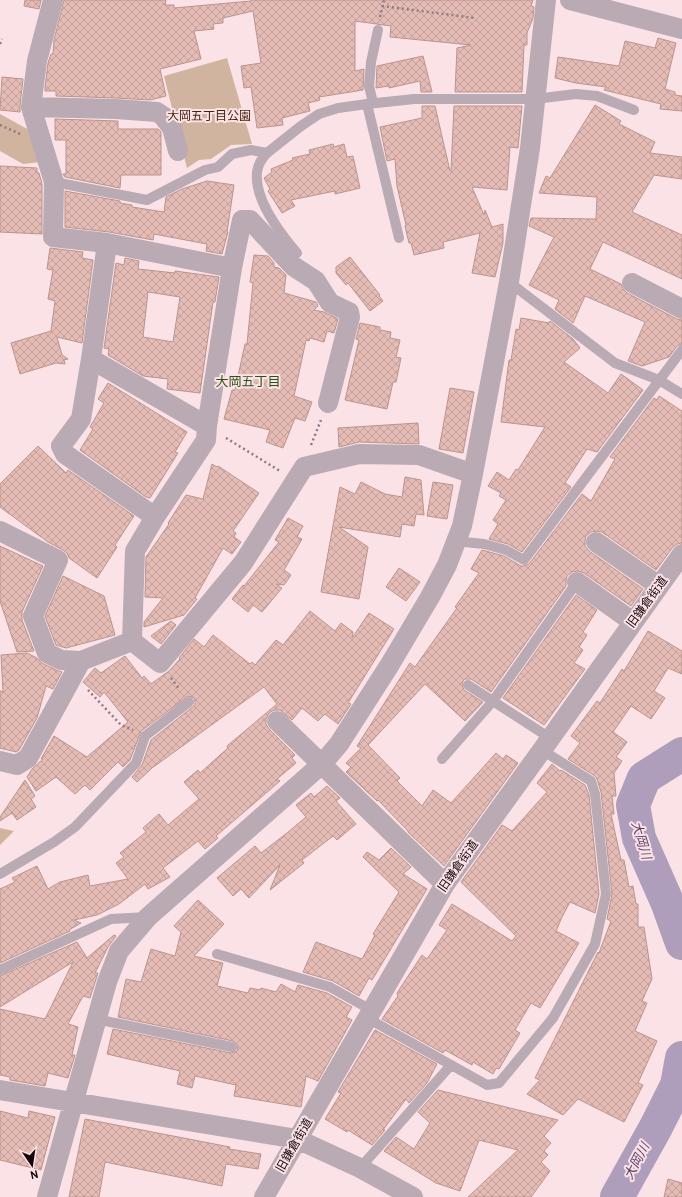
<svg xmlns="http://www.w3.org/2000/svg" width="682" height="1197" font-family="Overpass,'Noto Sans JP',sans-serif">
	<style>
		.forest { fill: url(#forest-firs) }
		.green { fill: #d1b4a0 }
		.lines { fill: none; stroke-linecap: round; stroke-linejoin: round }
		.river { stroke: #ae9dbb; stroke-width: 34 }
		.building { fill: url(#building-cross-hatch); stroke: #bb948d; fill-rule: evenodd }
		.path { stroke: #8e7b7f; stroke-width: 2.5; stroke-dasharray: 2 3; stroke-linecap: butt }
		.service { stroke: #b9aab4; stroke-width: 10 }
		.minor { stroke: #b9aab4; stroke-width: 20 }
		.labels { text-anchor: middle; stroke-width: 4; stroke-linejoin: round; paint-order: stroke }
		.park-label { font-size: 12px; fill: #432309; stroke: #fbe2e7 }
		.street-label { font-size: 12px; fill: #14070a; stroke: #fbe2e7 }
		.neighbourhood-label { font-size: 13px; fill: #2b5216; stroke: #fbe2e7 }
		.water-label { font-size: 13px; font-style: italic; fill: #583f6a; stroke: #fbe2e7 }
	</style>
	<defs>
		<pattern id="forest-firs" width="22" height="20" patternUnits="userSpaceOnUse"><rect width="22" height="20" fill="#d1b4a0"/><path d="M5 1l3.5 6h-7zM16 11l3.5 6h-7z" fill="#b39988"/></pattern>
		<pattern id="building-cross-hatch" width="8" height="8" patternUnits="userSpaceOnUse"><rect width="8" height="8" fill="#e5bcb5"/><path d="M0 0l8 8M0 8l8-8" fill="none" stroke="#c4a09a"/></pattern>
	</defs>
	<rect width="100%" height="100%" fill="#fbe2e7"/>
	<path class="forest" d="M0 828 14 831 0 845Z"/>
	<path class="green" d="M227 58 252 144 231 145 211 159 199 160 187 168 164 76Z
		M0 114 31 131 41 162 23 164 0 151Z"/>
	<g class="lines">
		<path class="river" d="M682 754 644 778 633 805 639 838 668 904 682 943
			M617 1197 656 1127 677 1085 682 1058"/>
	</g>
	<path class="building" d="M25 0H41L39 9 24 6Z
		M64 0H166L165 5H174V8L251 1V0H533L531 6 534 7 533 18 527 33V45H524L522 92H455L457 48 471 45 390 37 391 26 355 21V71L364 69 363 90 319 97 320 100 308 103 310 111 282 118 283 125 257 128 251 87 244 88 241 66 261 63 253 11 223 18V23L213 24 214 29 194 31 201 59 160 69 166 96 150 100 116 98 56 96V91H45V87L48 63 51 54H53L54 40Z
		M658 38 676 43 665 89 675 92V95L682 96V111L660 109 661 104 604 90 606 87 576 83 555 78 558 57 619 66 625 41 655 48Z
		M423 56 432 92H421L420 81 389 88V86L376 88 377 66Z
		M2 77 23 79 20 106V112L0 110Z
		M595 105 621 121 619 124 655 142 650 153 682 157V179L654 175 632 212 682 235V279L603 242 590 269 621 284 623 289 627 293 677 319 682 320V344L677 346 669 357 642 366 628 361 645 322 585 296 573 323 555 309 559 300 529 285 554 237 529 226 531 218 596 219 597 197 539 193 546 176 550 178Z
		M422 106H435L450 171H451L454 106H522L518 148 510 147 507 190 472 187 484 215 485 210 492 227 503 224V243L495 277 472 273 480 233 443 242 444 248 414 255 411 243H409L405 226 406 225 397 186 395 159 387 161 380 127 422 118Z
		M55 119 118 121V129H158L161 132V175H121L120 188 65 177 63 174H66V140H55Z
		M333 144 334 147 344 144 347 157 353 156 360 188 335 194V191L291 200 295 206 282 213 268 191 270 189 264 178 272 172 271 169 293 160 292 158 310 154 309 150Z
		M0 166 37 168V173H39L42 184V234L0 232Z
		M207 181 234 185 227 232H228L222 254 206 251 207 244 154 234 153 240 109 232 65 227V191L120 201V203L132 205V207L164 212 166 197 182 189Z
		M50 248 83 252 82 258 93 260 82 343 57 337 62 355 68 359 64 360 65 364 56 363 20 374 11 343 51 331 55 301 48 299 53 270 47 269Z
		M254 255 268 256 274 263V267L279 268 286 275 284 293 316 302 318 306 314 310 324 312 338 319 334 333 327 331 324 342 310 338 309 341 306 340 294 396 312 402 305 421 295 418 283 448 266 442 270 430 224 419 232 390H235L245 344H247L253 283 250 282Z
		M350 257 380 295 379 296 383 301 370 311 348 283 346 285 336 273V267Z
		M125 258 139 261 138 269 175 273V271L219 277 215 302H213L200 393 167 389 168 379 143 376 108 355 109 349 104 348 116 263 124 265ZM148 292 180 297 173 342 143 337Z
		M521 318 549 323 550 321 573 339 580 348 564 362 608 393 621 374 643 390 597 452 587 449 565 483 571 487 522 552 508 544 489 539 498 524 493 520 506 500 499 496 501 493 488 486 497 472 509 480 516 469 518 470 545 427 501 422 509 360H511L516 329 519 330Z
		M360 323 380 327V330L391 332 390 338 400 340 396 357 401 358 396 382H393L387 409 345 400 359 340 356 339Z
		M108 383 187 432 175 452 178 453 150 498 146 497 80 450 93 429 90 427 104 403 98 399Z
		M450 388 474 392 463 453 439 449Z
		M659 396 682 411V543L677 544 673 547 656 570 602 532 597 531 591 532 586 536 585 541V546L589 551 643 589 631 606 584 573 578 571 572 572 567 576 566 581V586L491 692 471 679H465L463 681 462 685 464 690 483 702 465 721 425 684 368 745 400 778 397 781 422 806 433 790 451 803 496 753 503 759 506 755 518 763 444 866 408 832V831L378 800 377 801 346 772 351 767 346 763 361 748 357 746 410 663 415 667 457 608 455 607 479 573 471 569 482 550 504 556 521 566H524L529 564 582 494 591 501 615 459 610 457 654 398 657 400Z
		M418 423 419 444 359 442 339 447 338 428Z
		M38 446 66 473 68 470 134 516 115 545 117 547 97 578 69 558 67 553 63 550 48 542 0 507V484Z
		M212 464 217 467 218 466 259 493 233 531 236 533 234 537 241 542 232 554 223 548 195 598 197 599 184 615 144 627V622L163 598 145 597 146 557 169 524 168 523 186 495 203 499Z
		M405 477 421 480 424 515 416 514 414 526 402 524 400 537 339 527 368 547 359 599 321 592 340 487 355 494 361 482 385 494 402 497Z
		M433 482 453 485 447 519 427 516Z
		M288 518 303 526 297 537 302 539 284 570 291 575 284 585 276 584 282 588 262 612 253 605 248 612 232 599 243 585 244 586 279 542 275 540Z
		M0 546 43 566 22 612V620L34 651 17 652 0 601Z
		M399 568 420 582 406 601 386 587Z
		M63 576 104 596 115 635 66 648 56 645 45 616Z
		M576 595 597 610 583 632 587 635 579 647 583 650 574 663 585 669 544 725 503 698Z
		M310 611 335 631 341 623 353 632 352 638 369 613 394 629 348 703 351 704 338 724 325 714 318 721 302 708 292 720 280 710H274L269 713 266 719V724L269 729 295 755 292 758 296 763 277 779 280 781 216 836 218 838 205 849 198 841 163 868 170 877 148 889 145 884 119 904 97 915 74 920 81 923 69 930 70 931 0 963V889L15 882 12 878 37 866 48 889 60 882 88 875 90 886 128 879 116 863 124 857 120 853 146 832 143 828 159 814 168 825 199 799 184 782 198 770 200 773 228 748 227 746 277 704 264 687 152 768 137 782 132 777 142 765 151 740 195 705V701L194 698 188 696 141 731 130 760 123 767 118 762 90 790 85 785 75 794 56 777 36 791 27 777 32 769 43 759H41L54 736 87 757 128 722 104 692 100 697 83 682 95 668 101 673 125 656 142 678 144 676 151 684 169 671 180 659 179 658 194 639 204 647 213 635 250 664 252 662 255 665 276 640 283 645Z
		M171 621 176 625 161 644 151 636Z
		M648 631 682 651V674L668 668 654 691 665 698 651 719 631 706 613 732 627 742 616 757 622 761 614 773 616 796H612L614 814H611L621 860H624L629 887 633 886 636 904H638V927H644L652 979 642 1001 647 1003 635 1031 657 1041 638 1083 643 1085 624 1122 578 1099 563 1115 527 1094 540 1080 535 1078 598 952 599 953 611 921 607 919 612 894 601 792 597 779 595 776 568 759 580 743 571 736 597 701 600 703 622 669 624 671Z
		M27 653 37 658 42 663 56 670 62 672 53 689 46 686 37 718 19 750 16 752 0 748V691L3 692 1 655Z
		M552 764 560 771 561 770 585 785 589 795 599 894 595 913 570 902 562 917 556 931 579 943 540 1008 531 1003 515 1030 520 1033 499 1069 496 1068 493 1074 473 1062 472 1065 445 1050 443 1053 382 1019 398 996 397 993 422 955 427 959 447 930 439 925 452 904 512 941 516 936 461 882 502 825 512 831 547 792 537 783Z
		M25 780 35 796 31 799 36 807 17 820 12 813 0 821V817Z
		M327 786 340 798 336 801 356 824 337 840 333 836 302 860 304 863 270 890 280 865 249 898 241 889 233 896 217 878 255 846 261 853 287 833 306 817 296 805 311 793 314 797Z
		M391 848 411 867 403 874 427 889 372 980 369 978 359 996 333 981 303 972 316 942 362 959 375 935 373 934 399 892 363 857 367 852 379 860Z
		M198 900 224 924 194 956 223 963 217 986 248 993 250 988 260 990 261 988 276 992 281 984 295 992 298 985 327 993 352 1007 346 1017 352 1020 318 1081 306 1076 301 1107 234 1096 236 1085 195 1076 192 1088 177 1084 180 1071 107 1054 113 1029 231 1053 237 1051 238 1045 233 1041 118 1017 126 979 141 982 151 949 175 956 181 932 174 926Z
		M114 935 116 936 108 947 95 973H98L90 998 83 996 68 1024 78 1027 72 1055H75L68 1078 48 1073 45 1086 10 1080V1077L0 1075V1009L45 1019 73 962 0 1007V976L77 942 87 958Z
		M375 1030 437 1064 427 1083 409 1103 406 1099 383 1130H385L372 1145 348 1130 347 1132 325 1119 341 1093 338 1092Z
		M438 1090 558 1120 544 1136 551 1143 544 1151 548 1155 541 1162 550 1171 531 1197H468L518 1150 479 1140 460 1191 436 1183 384 1151 396 1137 414 1149 430 1123 418 1112Z
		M0 1111 28 1118 29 1111 55 1117 41 1170 0 1160Z
		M85 1119 230 1147 229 1149 261 1154 258 1169 226 1164 222 1186 105 1162 99 1197H69Z
		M668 1179 682 1183V1197H664Z"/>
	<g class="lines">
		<path class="path" d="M382 6 475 18
			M380 17 384 0
			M0 44 2 39
			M0 125 20 134
			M226 438 280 471
			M311 445 321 420
			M171 678 180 690
			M88 690 121 725 133 730"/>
		<path class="service" d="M373 103 369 86 371 62 378 30
			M367 104 399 238
			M267 153C262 158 258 165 257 172 254 200 280 233 297 253
			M54 182 147 200 205 170 218 167 232 154 251 150 267 153 301 126 319 114 338 108 367 104 414 99H535L576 94 597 96 634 110
			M509 282 615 363 659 380 682 394
			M455 541 484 544 506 550 524 560 682 350
			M468 685 550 738
			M442 759 493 701 577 582
			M0 874 54 842 75 827 136 763 145 736 189 702
			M217 954 330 987 371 1010
			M0 970 111 919 147 917
			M367 1018 487 1085 499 1083 553 1018 595 944 606 894 595 794 591 781 542 750
			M96 1019 232 1047
			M360 1168 451 1065"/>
		<path class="minor" d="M53 0 37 61 31 107 54 182 53 237 107 243 232 268 207 426 206 440 155 517 135 551 132 641 160 663 243 563 304 467 359 454 419 455 473 474
			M570 0 682 29
			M31 107 116 109 157 112 163 116 172 128 178 151
			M107 243 91 359 81 419 61 446 65 454 155 517
			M232 268 242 220H250L293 266 316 281 330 303 349 312 350 317 328 403
			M632 283 682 309
			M91 359 207 426
			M0 531 58 560 33 616 47 653 61 660 81 661 132 641
			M596 542 659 586
			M577 582 633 622
			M277 721 445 884
			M0 761 17 765 28 758 81 661
			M0 1090 297 1139 360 1168 413 1197
			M47 1197 107 982 119 951 148 917 322 764 339 744 389 666 430 597 447 565 462 526 473 474 509 282 530 148 546 0
			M264 1197 445 884 542 750 682 554"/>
	</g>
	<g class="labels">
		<g class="park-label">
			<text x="209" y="120">大岡五丁目公園</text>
		</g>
		<g class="street-label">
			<text transform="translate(647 602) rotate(-54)" y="4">旧鎌倉街道</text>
			<text transform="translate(458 866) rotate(-55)" y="4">旧鎌倉街道</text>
			<text transform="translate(294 1145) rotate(-60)" y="4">旧鎌倉街道</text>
		</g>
		<g class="neighbourhood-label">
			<text x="248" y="386">大岡五丁目</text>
		</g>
		<g class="water-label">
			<text transform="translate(642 840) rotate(73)" y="5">大岡川</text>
			<text transform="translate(636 1161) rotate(-62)" y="5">大岡川</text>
		</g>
	</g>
	<g transform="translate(32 1165) rotate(167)" stroke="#fbe2e7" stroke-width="3" paint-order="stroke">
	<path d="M0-3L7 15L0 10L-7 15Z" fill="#14070a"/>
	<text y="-6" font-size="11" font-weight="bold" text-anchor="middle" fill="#14070a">N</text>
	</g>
</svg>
